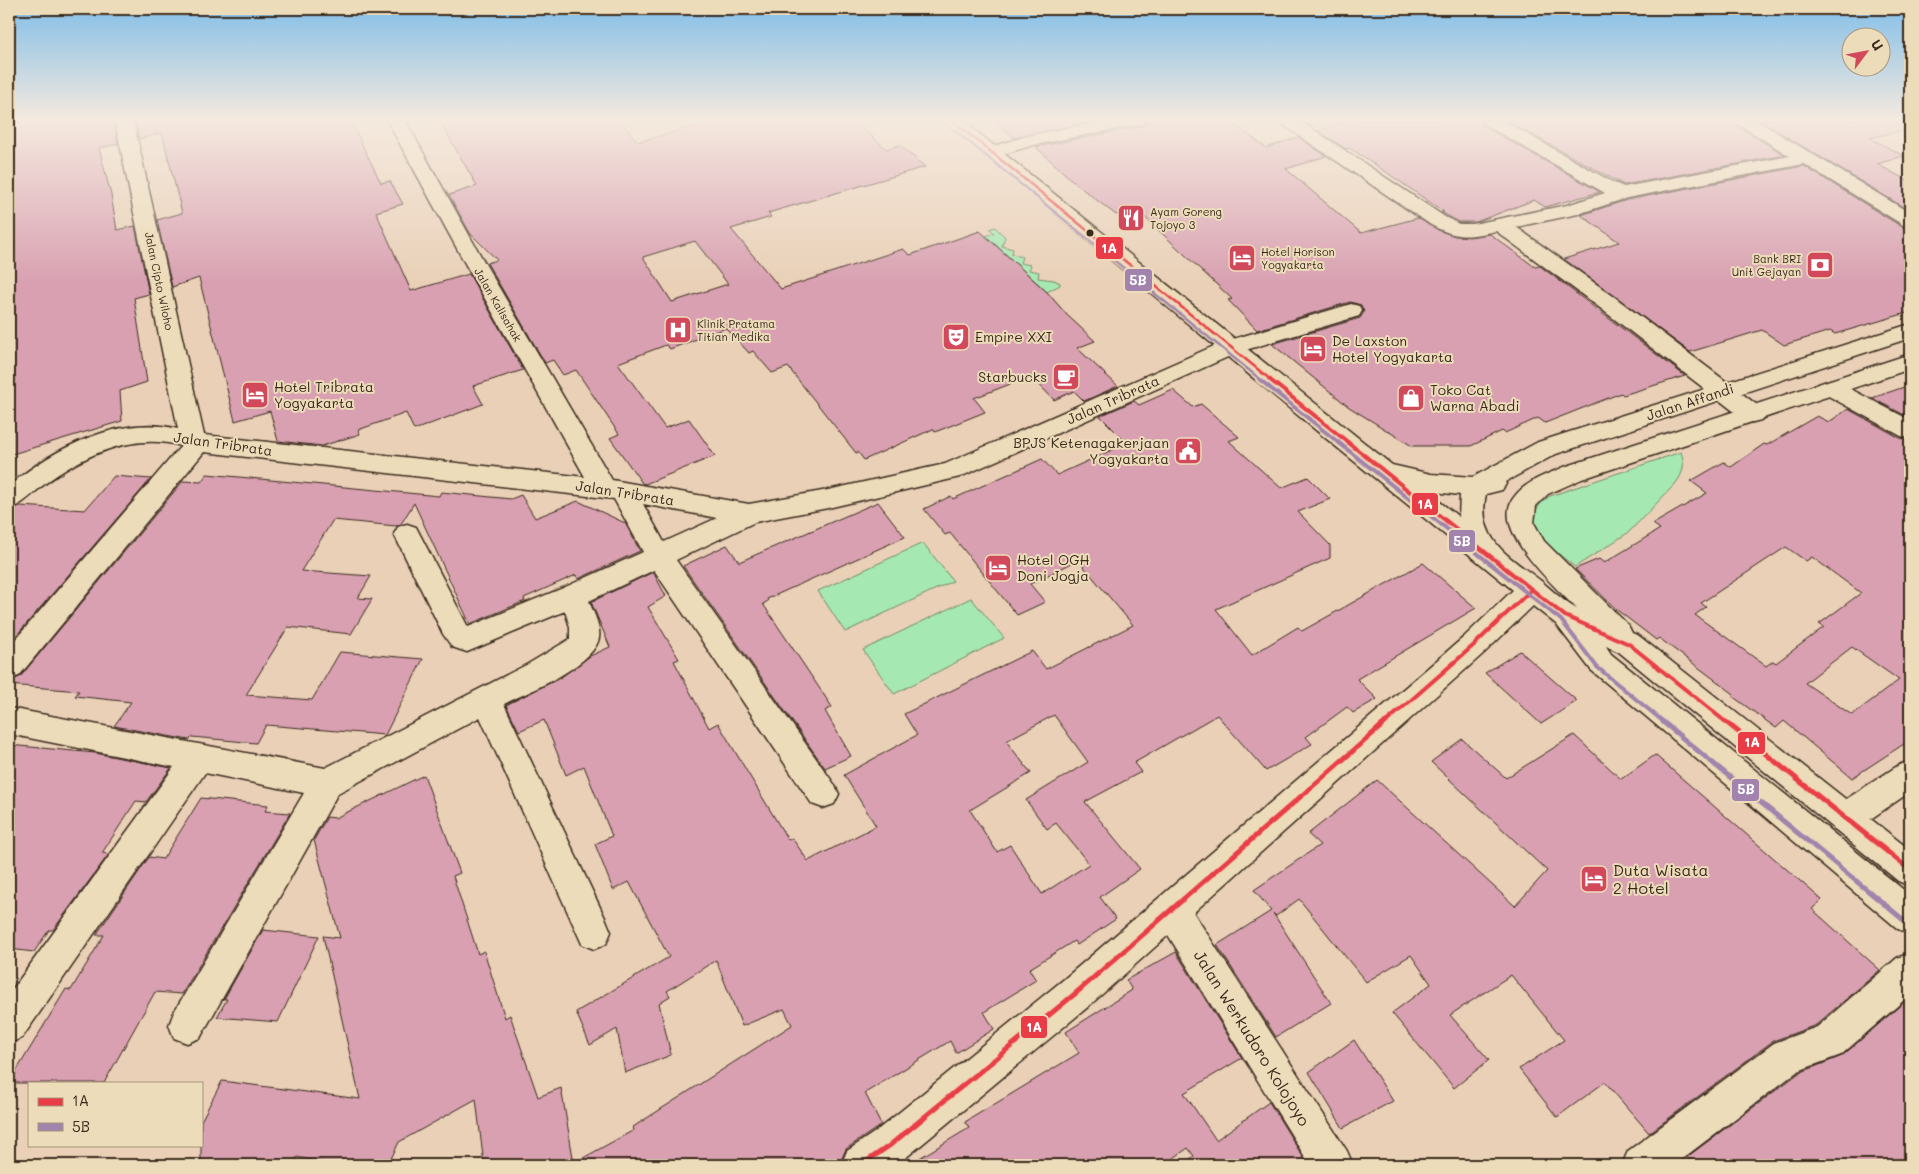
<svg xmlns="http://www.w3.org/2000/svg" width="1919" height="1174" font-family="Mali,sans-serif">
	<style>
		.green { fill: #a6e8b2; stroke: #708968 }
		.building { fill: #d8a0b1; stroke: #3b2a1e; fill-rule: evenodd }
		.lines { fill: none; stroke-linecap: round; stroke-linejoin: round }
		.minor-casing { stroke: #3b2a1e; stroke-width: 3 }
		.major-casing { stroke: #3b2a1e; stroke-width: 3 }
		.minor { fill: #eddcb9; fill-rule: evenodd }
		.major { fill: #eddcb9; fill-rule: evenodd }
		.bus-1-far2-casing { stroke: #eddcb9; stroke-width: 5 }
		.bus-1-far1-casing { stroke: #eddcb9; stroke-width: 8 }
		.bus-1-casing { stroke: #eddcb9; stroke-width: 9 }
		.bus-2-far2-casing { stroke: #eddcb9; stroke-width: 5 }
		.bus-2-far1-casing { stroke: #eddcb9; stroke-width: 8 }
		.bus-2-casing { stroke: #eddcb9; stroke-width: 9 }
		.bus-1-far2 { stroke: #e93c46; stroke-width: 2.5 }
		.bus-1-far1 { stroke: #e93c46; stroke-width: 4 }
		.bus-1 { stroke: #e93c46; stroke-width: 5 }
		.bus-2-far2 { stroke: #a183ad; stroke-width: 2.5 }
		.bus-2-far1 { stroke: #a183ad; stroke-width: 4 }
		.bus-2 { stroke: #a183ad; stroke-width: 5 }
		.bus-dot { fill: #3b2a1e; stroke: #eddcb9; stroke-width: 2 }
		.labels { text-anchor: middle; stroke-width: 4; stroke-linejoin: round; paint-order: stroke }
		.far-poi-label { font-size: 11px; fill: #3b2a1e; stroke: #eddcb9; text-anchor: start }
		.far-street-label { font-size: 11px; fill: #3b2a1e; stroke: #eddcb9 }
		.poi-label { font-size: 14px; fill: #3b2a1e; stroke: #eddcb9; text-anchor: start }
		.street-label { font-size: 14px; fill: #3b2a1e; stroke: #eddcb9 }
		.near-poi-label { font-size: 16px; fill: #3b2a1e; stroke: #eddcb9; text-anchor: start }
		.near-street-label { font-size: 16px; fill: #3b2a1e; stroke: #eddcb9 }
		.line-badge { stroke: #eddcb9; stroke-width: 2 }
		.badge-label { font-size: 14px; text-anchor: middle; font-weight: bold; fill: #fff }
	</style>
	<rect width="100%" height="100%" fill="#e9d0b7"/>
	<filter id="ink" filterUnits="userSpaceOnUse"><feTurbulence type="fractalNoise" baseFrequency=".02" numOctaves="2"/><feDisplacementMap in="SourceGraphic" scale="10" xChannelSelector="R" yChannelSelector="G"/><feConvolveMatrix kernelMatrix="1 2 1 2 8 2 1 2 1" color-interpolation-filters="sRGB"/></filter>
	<g filter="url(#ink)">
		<path class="green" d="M995 227 1005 237 1002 246 1013 249 1012 254 1022 257 1020 263 1031 265 1029 270 1039 272 1038 278 1054 280 1060 283V285L1047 292 986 236 994 233 990 229Z
			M1681 452C1685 464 1684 472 1676 483L1629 532 1575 567C1553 549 1511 522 1550 496Z
			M923 543 953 581 845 632 818 591Z
			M971 598 1004 638 894 694 863 650Z"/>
		<path class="building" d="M9 120H113L118 144 99 148 111 195 117 230 135 226 149 294 134 298 147 382 120 391 122 421 9 455Z
			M135 120H350L381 183 390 181 403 204 376 212 411 291 469 274 523 370 473 386 483 404 414 430 406 413 358 430 360 434 322 446 278 441 270 411 235 421 199 278 172 287 157 220 182 213 162 133 139 139Z
			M439 120H620L638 142 718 120H854L886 149 900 145 925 167 768 213 771 217 731 229 781 289 903 249 910 255 980 231 1047 292 1067 315 1095 341 1077 348 1118 386 1084 401 1074 391 1054 400 1031 376 974 398 985 412 935 432 933 429 864 460 858 452 856 453 788 367 772 373 753 351 749 353 726 328 670 349 666 345 618 363 665 428 689 419 715 456 645 484 642 483 610 438 619 434 576 370 563 375 553 360 545 363 487 263 497 260 470 233 449 195 477 186ZM695 241 728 284 672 302 643 257Z
			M994 120H1101L1014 138Z
			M1148 120H1229L1266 148 1298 137 1326 156 1286 169 1361 233 1418 218 1440 231 1455 236 1470 237 1490 234 1535 267 1540 266 1685 376 1623 395 1621 393 1545 423 1538 418 1505 433 1502 431 1471 446H1412L1349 407 1272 344 1360 318 1364 312 1361 305 1350 302 1257 330 1228 300 1232 299 1136 209 1116 215 1076 184 1036 147 1143 126Z
			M1351 120H1479L1483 126 1600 192 1545 207 1534 200 1476 222H1459L1441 212H1444L1367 159 1349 148 1346 149 1318 131Z
			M1505 120H1733L1737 126 1785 155 1624 185Z
			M1759 120H1902L1904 130 1870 138 1904 156 1877 164 1910 182V211Z
			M1804 166 1902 227 1910 229V312L1835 334 1830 331 1784 345 1762 330 1690 352 1564 259 1619 242 1581 215 1627 200Z
			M1910 385V418L1872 398Z
			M1173 390 1193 407 1201 404 1239 437 1229 441 1281 488 1308 477 1330 499 1298 512 1330 545V558L1216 609 1252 655 1298 627 1302 631 1423 563 1476 608 1357 679 1377 699 1353 713 1347 707 1306 737 1312 744 1266 771 1217 715 1134 763 1141 772 1085 802 1140 869 1100 897 1116 919 1077 945 1074 941 1029 969 1036 980 984 1012 994 1029 956 1053 950 1041 865 1093 881 1125 846 1149 839 1165H484L476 1099 399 1142 388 1165H334L297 1157 294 1165H201V1121L222 1081 360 1099 323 936 340 938 314 840 327 817 335 818 424 775 460 873 453 876 478 954 484 951 505 1018 510 1015 538 1097 561 1088 574 1163 634 1130 633 1127 792 1025 784 1009 742 1026 716 960 667 991 670 996 659 1003 671 1055 625 1073 617 1029 590 1045 576 1012 669 957 629 882 613 890 595 844 612 836 584 766 566 775 544 720 519 731 506 705 560 678 590 656 610 647 591 602 653 572 666 596 648 607 679 659 674 661 709 728 718 723 788 840 792 838 808 861 876 826 844 775 917 735 904 714 1032 651 1046 669 1133 625 1078 560 1030 584 1045 602 1017 615 950 533 945 535 924 509 951 496 953 499 1042 459 1057 475 1127 443 1100 416 1134 401 1139 405ZM1054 715 1088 762 1026 800 1047 829 1056 823 1089 864 1042 894 1010 845 997 852 970 810 1031 773 1006 741Z
			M1848 409 1900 438 1910 440V740L1852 778 1784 721 1776 728 1732 696 1734 694 1659 638 1656 640 1617 610 1575 569 1599 559 1604 563 1660 529 1653 524 1707 493 1691 481 1724 462 1731 467 1764 444 1767 445 1817 416 1829 422ZM1786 547 1806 561 1812 557 1861 593 1819 624 1824 627 1776 663 1773 661 1766 666 1695 615 1706 607 1701 603ZM1852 647 1899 680 1852 715 1805 683Z
			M207 474 439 496 441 492 511 499 521 495 535 518 578 501 625 523 640 551 578 579 576 575 524 598 525 601 470 624 414 503 401 524 396 526 333 520 301 571 371 576 358 598 372 599 351 634 288 627 246 695 312 700 340 652 423 659 385 735 266 725 256 743 192 737 189 740 114 726 131 702 75 696 79 691 9 685V681L20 677 183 481 201 482Z
			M114 476 151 479 9 644V511L20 506 85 510Z
			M878 502 905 537 767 599 768 601 763 604 832 707 825 711 851 756 825 768 683 566 727 545 739 562Z
			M1520 651 1577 701 1541 724 1485 673Z
			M1574 735 1621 779 1655 755 1822 900 1812 909 1880 970 1816 1025 1773 1041 1649 1133 1605 1082 1557 1117 1519 1069 1564 1040 1511 975 1450 1015 1489 1060 1454 1088 1392 1013 1431 984 1411 955 1366 982 1299 899 1276 916 1273 913 1331 1003 1276 1037 1217 945 1271 911 1254 890 1320 845 1308 834 1377 780 1515 906 1547 871 1431 762 1462 739 1506 778Z
			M9 745 95 753 171 768 146 802 136 801 102 853 109 854 53 930H49L34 952 9 949Z
			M201 798 268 805 265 811 290 813 182 994 155 992 104 1083H9L66 989 71 990 104 935H96L149 857 163 859Z
			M263 930 319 936 278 1022 217 1017 227 999H224Z
			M1176 952 1242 1058 1184 1093 1216 1140 1269 1102 1308 1165H1182L1194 1156 1188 1148 1164 1165H908L969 1128 965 1122 1079 1053 1066 1032 1132 990 1126 980Z
			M1910 997V1165H1695L1687 1157 1799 1073 1842 1056Z
			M1354 1040 1393 1101 1343 1128 1309 1072Z"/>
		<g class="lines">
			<g class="minor-casing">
				<path id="minor" d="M115 120H133L204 435 585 477 467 267 387 120H405L487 267 612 480 749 504 828 490 945 464 1223 342 1351 304 1359 306 1362 311 1359 316 1239 352 960 477 828 508 755 522 676 560 834 784 839 794 834 804 823 808 812 804 654 570 589 601C593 612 601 626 599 638 594 665 528 692 504 704L606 920 611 932 606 944 594 949 582 944 480 717 338 793 200 1038 187 1043 174 1038 169 1025 174 1012 304 793 205 773 22 1038 9 1043V994L174 767 9 734V708L325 768 528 664 570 639V627L565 611 467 652 452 647 443 634 394 534 398 527 407 524 416 527 468 627 563 588 643 552 614 499 204 452 19 676 9 679V647L181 446C134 432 83 455 46 483 34 492 23 505 9 509V486C52 449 120 414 178 429ZM643 504 717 518 664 542Z
					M1110 120H1146L1143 124 1137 125 1034 145 993 157 987 156 984 152 987 148 1031 135Z
					M1279 120H1299L1445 217 1459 224H1473L1567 205 1605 193 1484 124 1481 120H1502L1614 183 1624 187 1790 156 1738 124 1735 120H1756L1910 213V227L1903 225 1804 164 1627 198 1578 214 1516 227 1616 298 1761 408 1765 414 1761 420 1753 422 1745 420 1600 308 1496 231C1467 237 1458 239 1431 225L1282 124Z
					M1831 380 1839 383 1910 420V438L1901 436 1823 393 1819 388 1823 383Z
					M1910 761V792L1856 829 1845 833 1834 829 1829 818 1834 807 1899 765Z
					M1172 893 1184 898 1347 1151 1353 1165H1310L1160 922 1155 910 1160 898Z
					M1910 953V995L1841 1055 1798 1071 1674 1165H1622L1628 1151 1774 1043 1817 1027 1897 958Z"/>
			</g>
			<g class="major-casing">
				<path id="major" d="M943 120H962L1392 465 1431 474 1473 477 1538 442 1910 324V338L1556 454 1505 482 1506 484 1502 490 1486 494C1476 540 1510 557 1541 581 1552 590 1564 602 1577 609 1557 588 1487 528 1515 496 1528 480 1546 475 1564 467L1910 354V369L1582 479 1548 494 1536 506 1534 523 1544 541 1628 625 1632 633 1639 636 1910 850V886L1898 881 1619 652 1606 646 1611 654 1910 895V934L1898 929 1591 670 1556 624 1533 606 1484 653 1089 1006 903 1160 895 1165H841L847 1151 875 1132 1063 980 1464 637 1513 590 1323 436ZM1426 491 1460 495 1459 517Z"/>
			</g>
			<use href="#minor" class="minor"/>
			<use href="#major" class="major"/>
			<g class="bus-1-far2-casing">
				<path id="bus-1-far2" d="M952 120 1271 380"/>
			</g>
			<g class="bus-1-far1-casing">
				<path id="bus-1-far1" d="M1269 379 1565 616 1629 644 1727 723
					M1385 723 1474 645 1532 589"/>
			</g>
			<g class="bus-1-casing">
				<path id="bus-1" d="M1726 722 1910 870
					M861 1165 889 1146 1076 993 1386 722"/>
			</g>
			<g class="bus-2-far2-casing">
				<path id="bus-2-far2" d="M948 125 1261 380"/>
			</g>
			<g class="bus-2-far1-casing">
				<path id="bus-2-far1" d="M1259 379 1561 620 1597 667 1665 723"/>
			</g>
			<g class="bus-2-casing">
				<path id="bus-2" d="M1663 722 1906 922"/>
			</g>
			<use href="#bus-1-far2" class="bus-1-far2"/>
			<use href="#bus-1-far1" class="bus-1-far1"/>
			<use href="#bus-1" class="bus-1"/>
			<use href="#bus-2-far2" class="bus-2-far2"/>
			<use href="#bus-2-far1" class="bus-2-far1"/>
			<use href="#bus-2" class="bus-2"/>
		</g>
	</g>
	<linearGradient id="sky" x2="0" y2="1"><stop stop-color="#81bee8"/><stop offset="0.42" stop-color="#f5eadf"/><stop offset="1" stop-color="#f5eadf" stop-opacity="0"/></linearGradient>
	<rect width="1919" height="284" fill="url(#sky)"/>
	<defs>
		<g id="restaurant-square" transform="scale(1.4375)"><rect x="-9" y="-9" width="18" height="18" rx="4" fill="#d1495b" stroke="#eddcb9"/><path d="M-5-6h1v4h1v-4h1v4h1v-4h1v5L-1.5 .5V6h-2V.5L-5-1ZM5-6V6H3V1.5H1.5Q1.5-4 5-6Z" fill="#fff"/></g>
		<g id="hotel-square" transform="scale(1.4375)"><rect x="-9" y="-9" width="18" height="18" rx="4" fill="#d1495b" stroke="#eddcb9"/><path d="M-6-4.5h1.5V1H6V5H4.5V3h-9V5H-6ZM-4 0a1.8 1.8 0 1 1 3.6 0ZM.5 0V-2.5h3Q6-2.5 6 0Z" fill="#fff"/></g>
		<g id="bank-square" transform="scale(1.4375)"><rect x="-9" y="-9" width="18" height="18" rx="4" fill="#d1495b" stroke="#eddcb9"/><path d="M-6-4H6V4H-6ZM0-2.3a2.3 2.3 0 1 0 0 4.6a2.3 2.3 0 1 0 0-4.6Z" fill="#fff"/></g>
		<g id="hospital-square" transform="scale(1.4375)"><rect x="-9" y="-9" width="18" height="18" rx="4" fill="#d1495b" stroke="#eddcb9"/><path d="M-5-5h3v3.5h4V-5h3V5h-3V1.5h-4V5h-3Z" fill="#fff"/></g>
		<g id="theatre-square" transform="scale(1.4375)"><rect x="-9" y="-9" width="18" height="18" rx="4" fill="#d1495b" stroke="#eddcb9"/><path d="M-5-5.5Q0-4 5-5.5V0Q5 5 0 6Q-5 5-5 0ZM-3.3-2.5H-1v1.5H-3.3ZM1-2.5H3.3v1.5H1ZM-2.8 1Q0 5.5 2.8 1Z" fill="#fff"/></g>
		<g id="cafe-square" transform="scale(1.4375)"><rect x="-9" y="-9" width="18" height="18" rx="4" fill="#d1495b" stroke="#eddcb9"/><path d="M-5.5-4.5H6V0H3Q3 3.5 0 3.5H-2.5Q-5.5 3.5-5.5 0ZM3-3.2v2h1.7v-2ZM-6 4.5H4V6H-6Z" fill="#fff"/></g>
		<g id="shop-square" transform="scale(1.4375)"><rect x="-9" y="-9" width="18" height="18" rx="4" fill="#d1495b" stroke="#eddcb9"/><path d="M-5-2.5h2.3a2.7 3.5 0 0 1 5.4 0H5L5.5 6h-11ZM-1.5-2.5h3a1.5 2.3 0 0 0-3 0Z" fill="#fff"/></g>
		<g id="civic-square" transform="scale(1.4375)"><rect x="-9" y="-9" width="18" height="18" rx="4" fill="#d1495b" stroke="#eddcb9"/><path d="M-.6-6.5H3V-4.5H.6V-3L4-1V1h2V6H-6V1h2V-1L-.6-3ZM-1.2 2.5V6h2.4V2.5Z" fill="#fff"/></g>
	</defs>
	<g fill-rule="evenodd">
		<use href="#restaurant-square" x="1131" y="218"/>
		<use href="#hotel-square" x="1242" y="258"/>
		<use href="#bank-square" x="1820" y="265"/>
		<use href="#hospital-square" x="678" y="330"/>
		<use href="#theatre-square" x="956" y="337"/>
		<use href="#hotel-square" x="1313" y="349"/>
		<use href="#cafe-square" x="1066" y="377"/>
		<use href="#hotel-square" x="255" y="395"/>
		<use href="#shop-square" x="1411" y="398"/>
		<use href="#civic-square" x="1188" y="451"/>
		<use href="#hotel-square" x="998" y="568"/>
		<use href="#hotel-square" x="1594" y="879"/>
	</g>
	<circle class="bus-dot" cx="1090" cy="233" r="4.5"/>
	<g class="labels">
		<g class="far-poi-label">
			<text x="1150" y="216">Ayam Goreng<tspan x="1150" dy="13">Tojoyo 3</tspan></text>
			<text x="1261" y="256">Hotel Horison<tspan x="1261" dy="13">Yogyakarta</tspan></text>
			<text x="1801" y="263" text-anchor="end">Bank BRI<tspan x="1801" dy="13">Unit Gejayan</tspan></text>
			<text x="697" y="328">Klinik Pratama<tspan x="697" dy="13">Titian Medika</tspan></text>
		</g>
		<g class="far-street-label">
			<text transform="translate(159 281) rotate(78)" y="4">Jalan Cipto Wiloho</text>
			<text transform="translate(498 305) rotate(60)" y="4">Jalan Kalisahak</text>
		</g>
		<g class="poi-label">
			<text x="975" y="342">Empire XXI</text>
			<text x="1332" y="346">De Laxston<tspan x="1332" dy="16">Hotel Yogyakarta</tspan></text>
			<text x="1047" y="382" text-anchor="end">Starbucks</text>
			<text x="274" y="392">Hotel Tribrata<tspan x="274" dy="16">Yogyakarta</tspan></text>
			<text x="1430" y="395">Toko Cat<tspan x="1430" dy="16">Warna Abadi</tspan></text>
			<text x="1169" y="448" text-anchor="end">BPJS Ketenagakerjaan<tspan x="1169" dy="16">Yogyakarta</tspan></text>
			<text x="1017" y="565">Hotel OGH<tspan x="1017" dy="16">Doni Jogja</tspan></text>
		</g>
		<g class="street-label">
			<text transform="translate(1113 400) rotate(-24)" y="5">Jalan Tribrata</text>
			<text transform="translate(1690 402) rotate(-18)" y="5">Jalan Affandi</text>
			<text transform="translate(223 444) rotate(8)" y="5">Jalan Tribrata</text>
			<text transform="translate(625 493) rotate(9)" y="5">Jalan Tribrata</text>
		</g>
		<g class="near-poi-label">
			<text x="1613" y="876">Duta Wisata<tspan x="1613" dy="18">2 Hotel</tspan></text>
		</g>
		<g class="near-street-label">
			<text transform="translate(1252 1038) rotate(58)" y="6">Jalan Werkudoro Kolojoyo</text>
		</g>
	</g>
	<g class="line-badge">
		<rect x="1095" y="236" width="29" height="24" rx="5" fill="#e93c46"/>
		<rect x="1124" y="268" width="29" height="24" rx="5" fill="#a183ad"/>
		<rect x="1411" y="492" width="28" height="24" rx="5" fill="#e93c46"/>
		<rect x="1448" y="529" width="28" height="24" rx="5" fill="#a183ad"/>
		<rect x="1737" y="731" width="29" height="24" rx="5" fill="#e93c46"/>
		<rect x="1731" y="778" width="29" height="24" rx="5" fill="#a183ad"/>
		<rect x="1020" y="1015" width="28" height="24" rx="5" fill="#e93c46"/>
	</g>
	<g class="badge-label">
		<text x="1109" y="253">1A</text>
		<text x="1138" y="285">5B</text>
		<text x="1425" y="509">1A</text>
		<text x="1462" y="546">5B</text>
		<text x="1752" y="747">1A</text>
		<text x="1746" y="794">5B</text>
		<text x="1034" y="1032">1A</text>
	</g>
	<rect width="1919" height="1174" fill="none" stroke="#eddcb9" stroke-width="30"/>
	<rect x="15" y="15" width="1889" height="1144" fill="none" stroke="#3b2a1e" stroke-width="2" filter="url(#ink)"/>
	<rect x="28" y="1082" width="175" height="65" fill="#eddcb9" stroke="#a6957b"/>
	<rect x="38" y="1098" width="25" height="8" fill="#e93c46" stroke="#a6957b"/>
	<text x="72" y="1106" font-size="15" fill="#3b2a1e">1A</text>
	<rect x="38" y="1123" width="25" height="8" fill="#a183ad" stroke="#a6957b"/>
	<text x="72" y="1132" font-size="15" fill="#3b2a1e">5B</text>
	<g transform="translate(1866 52) rotate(58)"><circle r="24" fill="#eddcb9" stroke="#a6957b"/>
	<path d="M0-4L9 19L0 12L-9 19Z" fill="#d1495b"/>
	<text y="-8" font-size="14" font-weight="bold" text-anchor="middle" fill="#3b2a1e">U</text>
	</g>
</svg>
